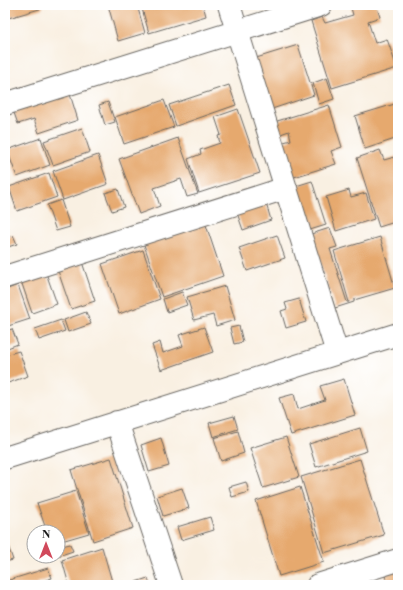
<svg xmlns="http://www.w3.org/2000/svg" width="403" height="590" font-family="'Libre Bodoni',serif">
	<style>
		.building { fill: #e6a96e }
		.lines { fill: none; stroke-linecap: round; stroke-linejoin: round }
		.minor-casing { stroke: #696661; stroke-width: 24 }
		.minor { stroke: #fff; stroke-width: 22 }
	</style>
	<rect width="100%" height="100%" fill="#fff"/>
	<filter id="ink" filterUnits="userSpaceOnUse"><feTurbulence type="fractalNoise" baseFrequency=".025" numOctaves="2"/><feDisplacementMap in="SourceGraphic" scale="8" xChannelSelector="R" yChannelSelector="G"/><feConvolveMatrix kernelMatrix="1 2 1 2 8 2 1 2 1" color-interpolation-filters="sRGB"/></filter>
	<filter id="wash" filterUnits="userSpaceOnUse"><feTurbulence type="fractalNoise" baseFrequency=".012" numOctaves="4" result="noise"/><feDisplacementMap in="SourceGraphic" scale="16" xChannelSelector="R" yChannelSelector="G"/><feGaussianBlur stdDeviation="0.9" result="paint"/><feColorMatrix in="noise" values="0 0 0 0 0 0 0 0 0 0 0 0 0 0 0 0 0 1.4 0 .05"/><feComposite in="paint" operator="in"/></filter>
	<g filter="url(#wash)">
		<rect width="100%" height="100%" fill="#f9f0e2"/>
		<g id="blocks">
			<path class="building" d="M5 5H43V8L5 19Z
				M108 5H137L145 33 118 41Z
				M141 5H176V7L183 5H203L206 16 149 33Z
				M360 5H376L380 17 368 21 375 43 387 39 397 68 332 88 311 21 322 17 325 23 353 15 351 8Z
				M298 45 314 95 269 110 253 59Z
				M327 78 334 99 319 104 313 83Z
				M229 85 236 105 176 126 169 105Z
				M69 91 78 120 39 133 34 119 18 124 13 110Z
				M164 100 174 127 124 144 115 117Z
				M108 102 115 122 105 125 99 105Z
				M398 103V138L365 149 355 116Z
				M329 105 342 147 331 151 336 164 291 178 280 143 291 140 289 131 278 135 274 122Z
				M238 109 260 173 199 193 188 159 201 154 200 150 220 143 218 136 221 135 215 117Z
				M82 128 90 152 53 165 44 141Z
				M41 138 50 165 17 177 7 150Z
				M178 138 198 194 187 197 181 179 154 188 160 206 139 214 119 159Z
				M380 150 384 160 398 156V221L379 227 357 158Z
				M98 155 108 184 63 200 53 171Z
				M49 173 57 197 17 211 9 187Z
				M312 181 326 225 310 230 296 186Z
				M118 189 124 207 112 211 105 193Z
				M349 190 351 197 366 193 374 219 336 231 326 197Z
				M61 200 70 227 56 231 47 205Z
				M265 200 271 220 243 230 236 210Z
				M204 219 223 276 162 297 142 239Z
				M330 228 337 247 330 249 347 302H349L334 251 380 237 395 288 354 300V302L335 308 311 234Z
				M13 235 17 244 5 248V238Z
				M277 235 285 258 247 271 239 248Z
				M143 250 160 299 119 314 102 264Z
				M82 262 95 301 71 309 58 271Z
				M46 273 57 304 32 313 21 281Z
				M18 285 30 319 5 327V290Z
				M225 286 235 320 216 326 213 315 194 320 187 297Z
				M182 292 187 305 167 312 163 299Z
				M299 299 306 322 286 328 281 311 287 309 285 303Z
				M86 312 91 324 68 332 64 320Z
				M61 320 65 331 39 340 35 329Z
				M239 326 243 342 234 344 230 328Z
				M204 327 213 352 161 370 152 345 160 342 163 353 183 346 179 335Z
				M12 329 18 344 5 349V331Z
				M19 351 28 376 5 384V355Z
				M344 379 355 415 291 435 279 398 294 394 298 409 325 400 320 386Z
				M234 416 238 429 213 437 209 423Z
				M360 428 367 451 316 467 309 444Z
				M238 431 244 453 221 461 214 438Z
				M286 437 299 477 263 488 250 448Z
				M161 438 169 466 149 472 141 445Z
				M111 458 133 528 93 541 71 470Z
				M360 459 384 535 324 553 301 477Z
				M246 482 249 492 232 497 229 487Z
				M300 487 324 562 279 576 256 501Z
				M182 488 189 508 163 516 157 496Z
				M76 491 89 533 58 542V532H47L37 503Z
				M210 517 214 530 181 540 177 527Z
				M7 543 13 560 5 562V544Z
				M70 544 73 551 58 556V547Z
				M102 547 113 585H69L62 560Z
				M398 566V585H388L383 569Z
				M48 568 52 578 37 583 38 585H8L6 581Z
				M148 578 150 585H126Z"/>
		</g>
	</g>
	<g filter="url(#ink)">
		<use href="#blocks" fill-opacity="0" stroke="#696661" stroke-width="1"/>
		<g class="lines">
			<g class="minor-casing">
				<path id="minor" d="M229 5 337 353
					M5 104 321 5
					M5 277 286 188
					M117 422 171 585
					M5 458 398 334
					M318 585 398 560"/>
			</g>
			<use href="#minor" class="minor"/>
		</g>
	</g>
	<rect width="403" height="590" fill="none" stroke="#fff" stroke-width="20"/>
	<g transform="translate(46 544)"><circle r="19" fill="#ffffff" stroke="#a4a4a4"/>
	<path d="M0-3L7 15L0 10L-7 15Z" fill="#d1495b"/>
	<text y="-6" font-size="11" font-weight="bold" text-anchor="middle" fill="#1c1c1c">N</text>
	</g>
</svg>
